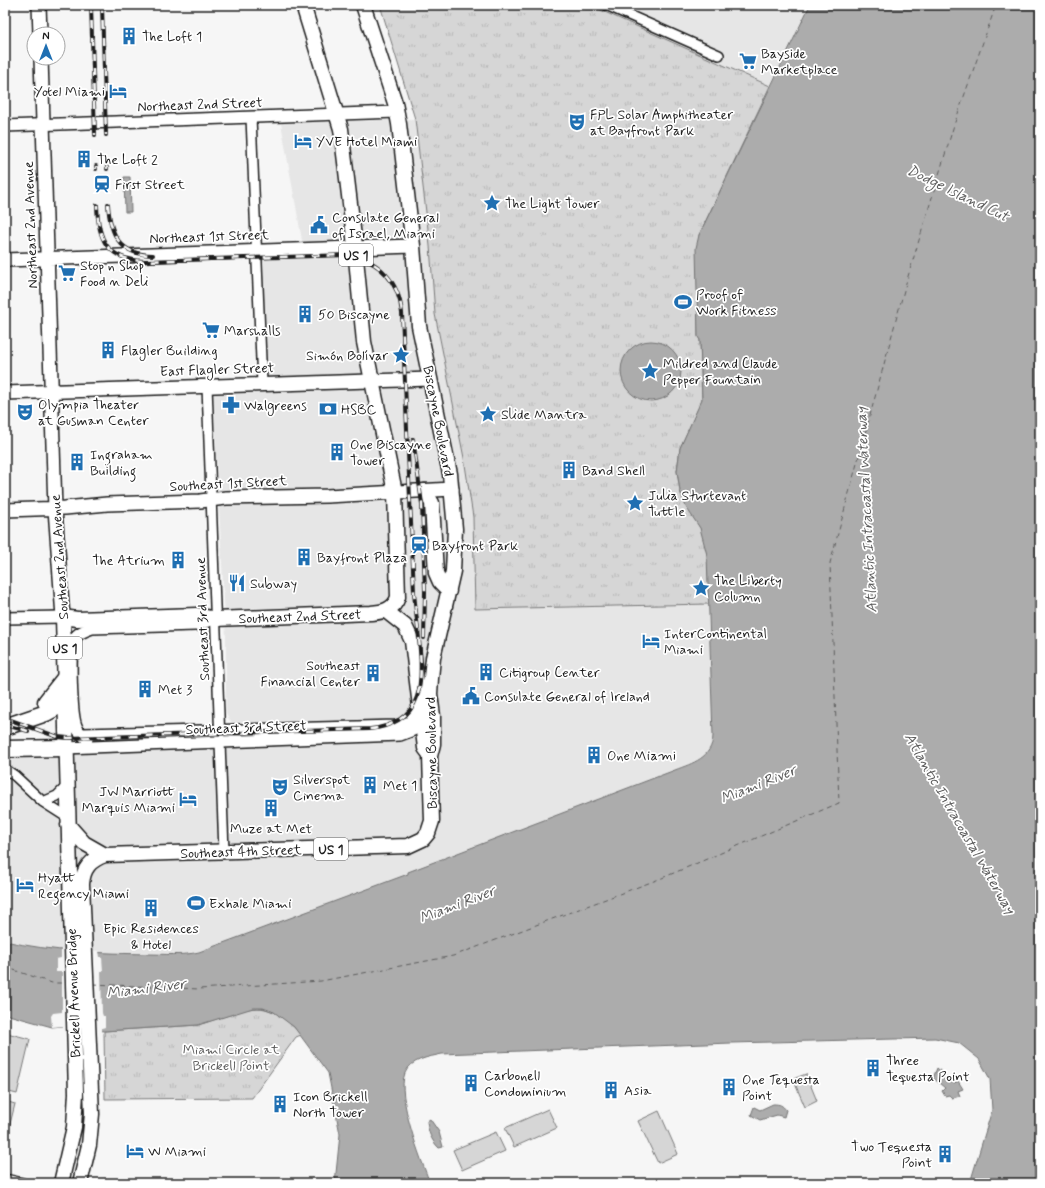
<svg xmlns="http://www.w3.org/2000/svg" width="1045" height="1188" font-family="Mynerve,sans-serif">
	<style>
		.built { fill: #e6e6e6 }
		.park { fill: url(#park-tufts); stroke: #797979 }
		.garden { fill: #d6d6d6; stroke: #797979 }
		.water { fill: #acacac; stroke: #727272 }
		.pier { fill: #f6f6f6 }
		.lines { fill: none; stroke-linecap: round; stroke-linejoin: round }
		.ferry { stroke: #5d5d5d; stroke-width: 1; stroke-dasharray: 5 4; stroke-linecap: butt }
		.minor-casing { stroke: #1c1c1c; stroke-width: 12 }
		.tertiary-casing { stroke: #1c1c1c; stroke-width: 14 }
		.secondary-casing { stroke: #1c1c1c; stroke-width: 16 }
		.primary-casing { stroke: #1c1c1c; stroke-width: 17 }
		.motorway-casing { stroke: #1c1c1c; stroke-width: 19 }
		.minor { stroke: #fff; stroke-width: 9 }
		.tertiary { stroke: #fff; stroke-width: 11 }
		.secondary { stroke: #fff; stroke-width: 13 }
		.primary { stroke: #fff; stroke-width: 14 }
		.motorway { stroke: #fff; stroke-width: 16 }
		.rail-casing { stroke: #1c1c1c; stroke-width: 4 }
		.rail { stroke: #fff; stroke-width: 2.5; stroke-dasharray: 8; stroke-linecap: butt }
		.labels { text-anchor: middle; stroke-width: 3.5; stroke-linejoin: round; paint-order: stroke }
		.shield { fill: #fff; stroke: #606060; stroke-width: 1 }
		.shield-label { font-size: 13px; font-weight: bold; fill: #1c1c1c }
		.poi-label { font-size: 14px; fill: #1c1c1c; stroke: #fff; text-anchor: start }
		.street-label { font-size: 14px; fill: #1c1c1c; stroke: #fff }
		.park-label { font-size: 14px; fill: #5d5d5d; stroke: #fff }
		.water-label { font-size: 15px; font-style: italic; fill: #5d5d5d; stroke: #fff }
	</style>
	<defs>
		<pattern id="park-tufts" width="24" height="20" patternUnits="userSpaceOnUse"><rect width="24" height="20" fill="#d6d6d6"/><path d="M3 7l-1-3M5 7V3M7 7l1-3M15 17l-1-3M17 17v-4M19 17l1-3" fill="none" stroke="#b7b7b7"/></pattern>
	</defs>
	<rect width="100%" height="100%" fill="#f6f6f6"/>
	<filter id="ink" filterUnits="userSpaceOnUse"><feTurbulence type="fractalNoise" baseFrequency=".025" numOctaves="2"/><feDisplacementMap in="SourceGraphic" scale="8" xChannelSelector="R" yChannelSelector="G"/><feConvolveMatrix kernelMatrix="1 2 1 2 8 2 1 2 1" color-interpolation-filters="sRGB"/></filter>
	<g filter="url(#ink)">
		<path class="built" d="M585 5H810L770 86 598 9H585Z
			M415 119 430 246 435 314 464 458 473 517 475 609 709 604 713 736 711 747 702 758 675 770 409 872V874L199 952 177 954 98 953 54 950 5 941V756L234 745V727L226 714V636L212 381 247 380 267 371 261 260 305 257 281 123Z"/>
		<path class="park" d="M380 5H585V9H598L770 86 699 235 698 336 700 340 702 400 680 448 677 471 680 491 683 499 700 527 705 541 708 563 709 604 475 609 473 517 464 458 435 314 430 246 415 119Z
			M258 1008C276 1009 290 1022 301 1035L296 1037 252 1098 105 1099 104 1031 198 1025 247 1009Z"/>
		<path class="garden" d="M7 1033 30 1039 17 1094 5 1091V1042Z
			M806 1074 817 1101 805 1107 793 1079Z
			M5 1101 15 1104 5 1144Z
			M548 1109 557 1128 514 1147 505 1128Z
			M659 1111 678 1154 658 1163 638 1121Z
			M496 1132 505 1151 462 1170 453 1150Z"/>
		<path class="water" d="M810 5H1040V1183H970L992 1110 990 1079 979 1059 959 1043 935 1038 731 1043 442 1054C429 1057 411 1059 405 1073 396 1096 421 1160 430 1183H335L340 1134 328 1073 294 1027 274 1012 263 1008H253L198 1025 104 1031 63 1026 52 1027 5 1014V941C52 952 100 953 148 954 164 954 183 956 199 952L408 874V872L675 770C693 763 712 758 713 736L707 555 700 528 686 507 680 491 677 471 680 448 702 399 700 340 698 337 696 248 699 235Z
			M124 177H130L131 212H125Z
			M621 371a30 30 0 1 1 60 0a30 30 0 1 1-60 0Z
			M937 1068 954 1083 958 1081 963 1089 958 1091 960 1096 952 1098 949 1095 945 1096 942 1091 945 1088 933 1078Z
			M773 1104C780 1104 782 1105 786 1110L784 1117 777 1115 760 1120 751 1115 754 1107 760 1110Z
			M430 1119 439 1132 443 1147 439 1148C431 1140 428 1132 427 1121Z"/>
		<path class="pier" d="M61 949 99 951 100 957H102L103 971H101L102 1013 103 1016H105V1027L102 1028V1033L63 1028V1026L52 1027 51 1016 53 1013 62 1012V972H56V959L61 958Z"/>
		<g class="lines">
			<path class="ferry" d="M5 967 52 983H66
				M93 984 199 989 321 981 453 956 662 878 839 803 830 563 906 283 954 125 996 5"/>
			<g class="minor-casing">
				<path id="minor" d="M606 5 719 55
					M251 117 262 384
					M207 386 224 852
					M5 769 15 776 43 802 68 818
					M43 802 57 796 67 786
					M5 1179 23 1183"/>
			</g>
			<g class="tertiary-casing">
				<path id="tertiary" d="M5 126 397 112
					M5 618 63 617
					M83 734 396 726 410 722 418 711
					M87 739C84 736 79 733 77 728 71 718 69 649 74 639 77 633 86 630 92 628L196 625 214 619
					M65 748 400 735 413 730 422 720"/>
			</g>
			<g class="secondary-casing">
				<path id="secondary" d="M39 5 40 34
					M41 58 55 509 63 617
					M5 260 413 246
					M5 393 430 379
					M5 510 65 508 107 504 200 501 226 498 327 496 452 489"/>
			</g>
			<g class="primary-casing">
				<path id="primary" d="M425 491 432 503 436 573 440 582 449 591
					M386 611 405 626 412 641 425 748 428 752
					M68 825 84 843 105 855
					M61 1183 74 1127 76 1093 63 617 77 619 197 615 215 619 371 613C383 612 394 610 398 597L395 492 364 342 354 237 341 129 303 5
					M80 1183 89 1145 92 1114 82 884C83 869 90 860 105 855L408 846 423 839 428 833 432 821 430 756 433 744V716L430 694 431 678 433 658 453 571 455 529 450 474 419 326 413 246 399 124 395 103 363 5"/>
			</g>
			<g class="motorway-casing">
				<path id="motorway" d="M46 702 65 678
					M5 727 46 713 55 708 65 695
					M5 749 65 748"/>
			</g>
			<use href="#minor" class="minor"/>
			<use href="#tertiary" class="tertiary"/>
			<use href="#secondary" class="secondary"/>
			<use href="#primary" class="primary"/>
			<use href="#motorway" class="motorway"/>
			<g class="rail-casing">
				<path id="rail" d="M91 5 95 135
					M102 5 106 135
					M96 166V169
					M107 166V169
					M108 204C110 234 119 255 153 255
					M413 439 422 504 425 592 424 638
					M5 718 58 737 68 738 370 729C390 727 410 718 417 697 426 670 416 621 414 592 410 499 406 406 402 313 399 282 380 260 348 255L145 261C106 260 98 239 97 205
					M5 725 28 731"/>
			</g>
			<use href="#rail" class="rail"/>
		</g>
	</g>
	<defs>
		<g id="building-bare" transform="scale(1.38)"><path d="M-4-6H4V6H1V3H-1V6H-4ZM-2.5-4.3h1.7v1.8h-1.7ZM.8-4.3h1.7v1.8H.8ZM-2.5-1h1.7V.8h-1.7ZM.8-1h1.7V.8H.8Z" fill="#1f6fb2" stroke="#fff" stroke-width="2.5" paint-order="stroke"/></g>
		<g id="supermarket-bare" transform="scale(1.38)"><path d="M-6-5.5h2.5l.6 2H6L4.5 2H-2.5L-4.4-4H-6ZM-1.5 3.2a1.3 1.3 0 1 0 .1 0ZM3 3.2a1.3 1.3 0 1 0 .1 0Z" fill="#1f6fb2" stroke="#fff" stroke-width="2.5" paint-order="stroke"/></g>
		<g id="hotel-bare" transform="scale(1.38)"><path d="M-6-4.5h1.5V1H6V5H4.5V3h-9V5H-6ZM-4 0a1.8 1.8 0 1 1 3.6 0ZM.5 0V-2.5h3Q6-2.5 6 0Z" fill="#1f6fb2" stroke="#fff" stroke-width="2.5" paint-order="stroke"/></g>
		<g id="theatre-bare" transform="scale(1.38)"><path d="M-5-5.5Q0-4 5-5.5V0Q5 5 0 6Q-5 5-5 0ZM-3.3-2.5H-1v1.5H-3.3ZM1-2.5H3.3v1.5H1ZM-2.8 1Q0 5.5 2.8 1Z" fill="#1f6fb2" stroke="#fff" stroke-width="2.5" paint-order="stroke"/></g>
		<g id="station-bare" transform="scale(1.38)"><path d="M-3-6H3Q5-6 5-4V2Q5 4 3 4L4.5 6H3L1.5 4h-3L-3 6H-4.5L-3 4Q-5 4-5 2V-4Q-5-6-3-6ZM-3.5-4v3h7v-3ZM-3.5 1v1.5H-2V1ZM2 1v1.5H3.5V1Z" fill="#1f6fb2" stroke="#fff" stroke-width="2.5" paint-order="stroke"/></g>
		<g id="sight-bare" transform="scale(1.38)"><path d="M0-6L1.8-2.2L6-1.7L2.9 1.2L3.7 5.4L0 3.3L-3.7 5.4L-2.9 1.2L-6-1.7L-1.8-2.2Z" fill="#1f6fb2" stroke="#fff" stroke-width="2.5" paint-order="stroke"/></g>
		<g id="civic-bare" transform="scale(1.38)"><path d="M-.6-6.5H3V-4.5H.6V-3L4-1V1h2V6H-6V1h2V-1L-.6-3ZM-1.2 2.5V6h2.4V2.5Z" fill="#1f6fb2" stroke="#fff" stroke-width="2.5" paint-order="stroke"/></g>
		<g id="stadium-bare" transform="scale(1.38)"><path d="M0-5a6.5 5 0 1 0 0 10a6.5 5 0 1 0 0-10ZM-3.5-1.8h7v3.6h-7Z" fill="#1f6fb2" stroke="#fff" stroke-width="2.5" paint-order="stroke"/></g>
		<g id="pharmacy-bare" transform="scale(1.38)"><path d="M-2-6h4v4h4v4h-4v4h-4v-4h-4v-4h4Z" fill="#1f6fb2" stroke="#fff" stroke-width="2.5" paint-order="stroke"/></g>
		<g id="bank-bare" transform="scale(1.38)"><path d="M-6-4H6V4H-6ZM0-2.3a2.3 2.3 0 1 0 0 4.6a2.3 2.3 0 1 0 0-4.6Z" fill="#1f6fb2" stroke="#fff" stroke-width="2.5" paint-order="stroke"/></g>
		<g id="restaurant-bare" transform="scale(1.38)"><path d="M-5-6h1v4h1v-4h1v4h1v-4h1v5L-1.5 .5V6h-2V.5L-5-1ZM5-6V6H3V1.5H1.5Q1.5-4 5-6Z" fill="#1f6fb2" stroke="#fff" stroke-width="2.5" paint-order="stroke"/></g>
	</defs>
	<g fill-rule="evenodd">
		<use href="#building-bare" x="129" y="36"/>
		<use href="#supermarket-bare" x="748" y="61"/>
		<use href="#hotel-bare" x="118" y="91"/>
		<use href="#theatre-bare" x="577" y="122"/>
		<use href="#hotel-bare" x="303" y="141"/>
		<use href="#building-bare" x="84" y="159"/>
		<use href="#station-bare" x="102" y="184"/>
		<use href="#sight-bare" x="492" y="203"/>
		<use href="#civic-bare" x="319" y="225"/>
		<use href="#supermarket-bare" x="67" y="273"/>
		<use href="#stadium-bare" x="683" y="302"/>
		<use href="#building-bare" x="305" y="314"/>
		<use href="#supermarket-bare" x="211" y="330"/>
		<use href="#building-bare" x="108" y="350"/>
		<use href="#sight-bare" x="401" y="355"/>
		<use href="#sight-bare" x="650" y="371"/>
		<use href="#pharmacy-bare" x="231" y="405"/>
		<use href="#bank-bare" x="328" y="409"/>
		<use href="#theatre-bare" x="25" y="412"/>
		<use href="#sight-bare" x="488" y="414"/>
		<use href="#building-bare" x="337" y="452"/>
		<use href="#building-bare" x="77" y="462"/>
		<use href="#building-bare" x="569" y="470"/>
		<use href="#sight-bare" x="635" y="503"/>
		<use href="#station-bare" x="419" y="545"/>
		<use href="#building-bare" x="304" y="557"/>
		<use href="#building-bare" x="178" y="560"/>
		<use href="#restaurant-bare" x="237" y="583"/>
		<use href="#sight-bare" x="701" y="588"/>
		<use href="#hotel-bare" x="651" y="641"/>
		<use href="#building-bare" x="486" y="672"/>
		<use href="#building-bare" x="373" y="673"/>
		<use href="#building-bare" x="145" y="689"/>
		<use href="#civic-bare" x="471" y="696"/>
		<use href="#building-bare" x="594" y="755"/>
		<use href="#building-bare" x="370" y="785"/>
		<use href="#theatre-bare" x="280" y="787"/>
		<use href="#hotel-bare" x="188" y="799"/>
		<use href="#building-bare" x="271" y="808"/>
		<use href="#hotel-bare" x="25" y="885"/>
		<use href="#stadium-bare" x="196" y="903"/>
		<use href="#building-bare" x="151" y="908"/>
		<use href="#building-bare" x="873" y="1068"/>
		<use href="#building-bare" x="471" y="1083"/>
		<use href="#building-bare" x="729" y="1087"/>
		<use href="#building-bare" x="611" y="1090"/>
		<use href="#building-bare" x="280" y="1104"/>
		<use href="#hotel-bare" x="135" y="1151"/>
		<use href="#building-bare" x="945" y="1154"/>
	</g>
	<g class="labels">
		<g class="shield">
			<rect x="339" y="244" width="34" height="22" rx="3"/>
			<rect x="48" y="637" width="34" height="22" rx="3"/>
			<rect x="314" y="838" width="34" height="22" rx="3"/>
		</g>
		<g class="shield-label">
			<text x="356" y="260">US 1</text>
			<text x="65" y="653">US 1</text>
			<text x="331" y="854">US 1</text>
		</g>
		<g class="poi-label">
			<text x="142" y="41">The Loft 1</text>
			<text x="761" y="58">Bayside<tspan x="761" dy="16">Marketplace</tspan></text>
			<text x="105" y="96" text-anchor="end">Yotel Miami</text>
			<text x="590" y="119">FPL Solar Amphitheater<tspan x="590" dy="16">at Bayfront Park</tspan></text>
			<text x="316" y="146">YVE Hotel Miami</text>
			<text x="97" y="164">The Loft 2</text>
			<text x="115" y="189">First Street</text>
			<text x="505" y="208">The Light Tower</text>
			<text x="332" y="222">Consulate General<tspan x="332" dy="16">of Israel, Miami</tspan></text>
			<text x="80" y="270">Stop n Shop<tspan x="80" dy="16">Food n Deli</tspan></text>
			<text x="696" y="299">Proof of<tspan x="696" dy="16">Work Fitness</tspan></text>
			<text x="318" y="319">50 Biscayne</text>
			<text x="224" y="335">Marshalls</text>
			<text x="121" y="355">Flagler Building</text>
			<text x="388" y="360" text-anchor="end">Simón Bolívar</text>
			<text x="663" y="368">Mildred and Claude<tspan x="663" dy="16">Pepper Fountain</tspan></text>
			<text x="38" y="409">Olympia Theater<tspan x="38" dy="16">at Gusman Center</tspan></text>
			<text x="244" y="410">Walgreens</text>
			<text x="341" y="414">HSBC</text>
			<text x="501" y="419">Slide Mantra</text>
			<text x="350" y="449">One Biscayne<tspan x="350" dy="16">Tower</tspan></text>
			<text x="90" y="459">Ingraham<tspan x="90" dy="16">Building</tspan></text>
			<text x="582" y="475">Band Shell</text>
			<text x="648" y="500">Julia Sturtevant<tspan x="648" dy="16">Tuttle</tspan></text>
			<text x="432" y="550">Bayfront Park</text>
			<text x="317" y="562">Bayfront Plaza</text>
			<text x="165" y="565" text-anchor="end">The Atrium</text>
			<text x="714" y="585">The Liberty<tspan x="714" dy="16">Column</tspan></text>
			<text x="250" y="588">Subway</text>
			<text x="664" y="638">InterContinental<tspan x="664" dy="16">Miami</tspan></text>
			<text x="360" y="670" text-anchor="end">Southeast<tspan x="360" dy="16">Financial Center</tspan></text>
			<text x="499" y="677">Citigroup Center</text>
			<text x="158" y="694">Met 3</text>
			<text x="484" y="701">Consulate General of Ireland</text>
			<text x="607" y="760">One Miami</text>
			<text x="293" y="784">Silverspot<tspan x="293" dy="16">Cinema</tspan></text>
			<text x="383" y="790">Met 1</text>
			<text x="175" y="796" text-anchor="end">JW Marriott<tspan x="175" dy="16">Marquis Miami</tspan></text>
			<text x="271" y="833" text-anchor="middle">Muze at Met</text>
			<text x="38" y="882">Hyatt<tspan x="38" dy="16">Regency Miami</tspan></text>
			<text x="209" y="908">Exhale Miami</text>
			<text x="151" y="933" text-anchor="middle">Epic Residences<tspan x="151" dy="16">&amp; Hotel</tspan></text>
			<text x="886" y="1065">Three<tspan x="886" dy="16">Tequesta Point</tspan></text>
			<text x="484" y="1080">Carbonell<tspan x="484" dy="16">Condominium</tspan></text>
			<text x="742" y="1084">One Tequesta<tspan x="742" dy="16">Point</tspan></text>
			<text x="624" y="1095">Asia</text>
			<text x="293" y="1101">Icon Brickell<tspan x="293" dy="16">North Tower</tspan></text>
			<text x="932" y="1151" text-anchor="end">Two Tequesta<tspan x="932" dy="16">Point</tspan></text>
			<text x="148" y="1156">W Miami</text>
		</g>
		<g class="street-label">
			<text transform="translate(200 104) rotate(-2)" y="5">Northeast 2nd Street</text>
			<text transform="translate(30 225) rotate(-92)" y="5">Northeast 2nd Avenue</text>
			<text transform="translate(209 236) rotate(-2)" y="5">Northeast 1st Street</text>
			<text transform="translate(217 369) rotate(-2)" y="5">East Flagler Street</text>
			<text transform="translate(439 421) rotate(79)" y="5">Biscayne Boulevard</text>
			<text transform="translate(228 483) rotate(-3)" y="5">Southeast 1st Street</text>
			<text transform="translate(59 557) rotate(-94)" y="5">Southeast 2nd Avenue</text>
			<text transform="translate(300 616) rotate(-2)" y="5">Southeast 2nd Street</text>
			<text transform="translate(202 619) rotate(-92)" y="5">Southeast 3rd Avenue</text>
			<text transform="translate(246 727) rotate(-2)" y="5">Southeast 3rd Street</text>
			<text transform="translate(431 753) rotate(-91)" y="5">Biscayne Boulevard</text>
			<text transform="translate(241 851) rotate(-2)" y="5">Southeast 4th Street</text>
			<text transform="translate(73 993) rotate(-92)" y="5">Brickell Avenue Bridge</text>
		</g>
		<g class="park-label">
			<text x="231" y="1054">Miami Circle at<tspan x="231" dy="16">Brickell Point</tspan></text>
		</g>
		<g class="water-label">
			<text transform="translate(958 193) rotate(26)" y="5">Dodge Island Cut</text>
			<text transform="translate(866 510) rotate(-93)" y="5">Atlantic Intracoastal Waterway</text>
			<text transform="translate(758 784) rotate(-22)" y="5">Miami River</text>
			<text transform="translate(960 823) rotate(60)" y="5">Atlantic Intracoastal Waterway</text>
			<text transform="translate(457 904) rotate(-21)" y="5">Miami River</text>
			<text transform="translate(146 988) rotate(-7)" y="5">Miami River</text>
		</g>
	</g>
	<rect width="1045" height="1188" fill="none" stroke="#fff" stroke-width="20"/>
	<rect x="10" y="10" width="1025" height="1168" fill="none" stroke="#1c1c1c" stroke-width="1.5" filter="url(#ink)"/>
	<g transform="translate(46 46)"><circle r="19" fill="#ffffff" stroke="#a4a4a4"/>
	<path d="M0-3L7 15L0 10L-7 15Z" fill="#1f6fb2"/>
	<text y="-6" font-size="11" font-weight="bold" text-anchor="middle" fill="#1c1c1c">N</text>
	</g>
</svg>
